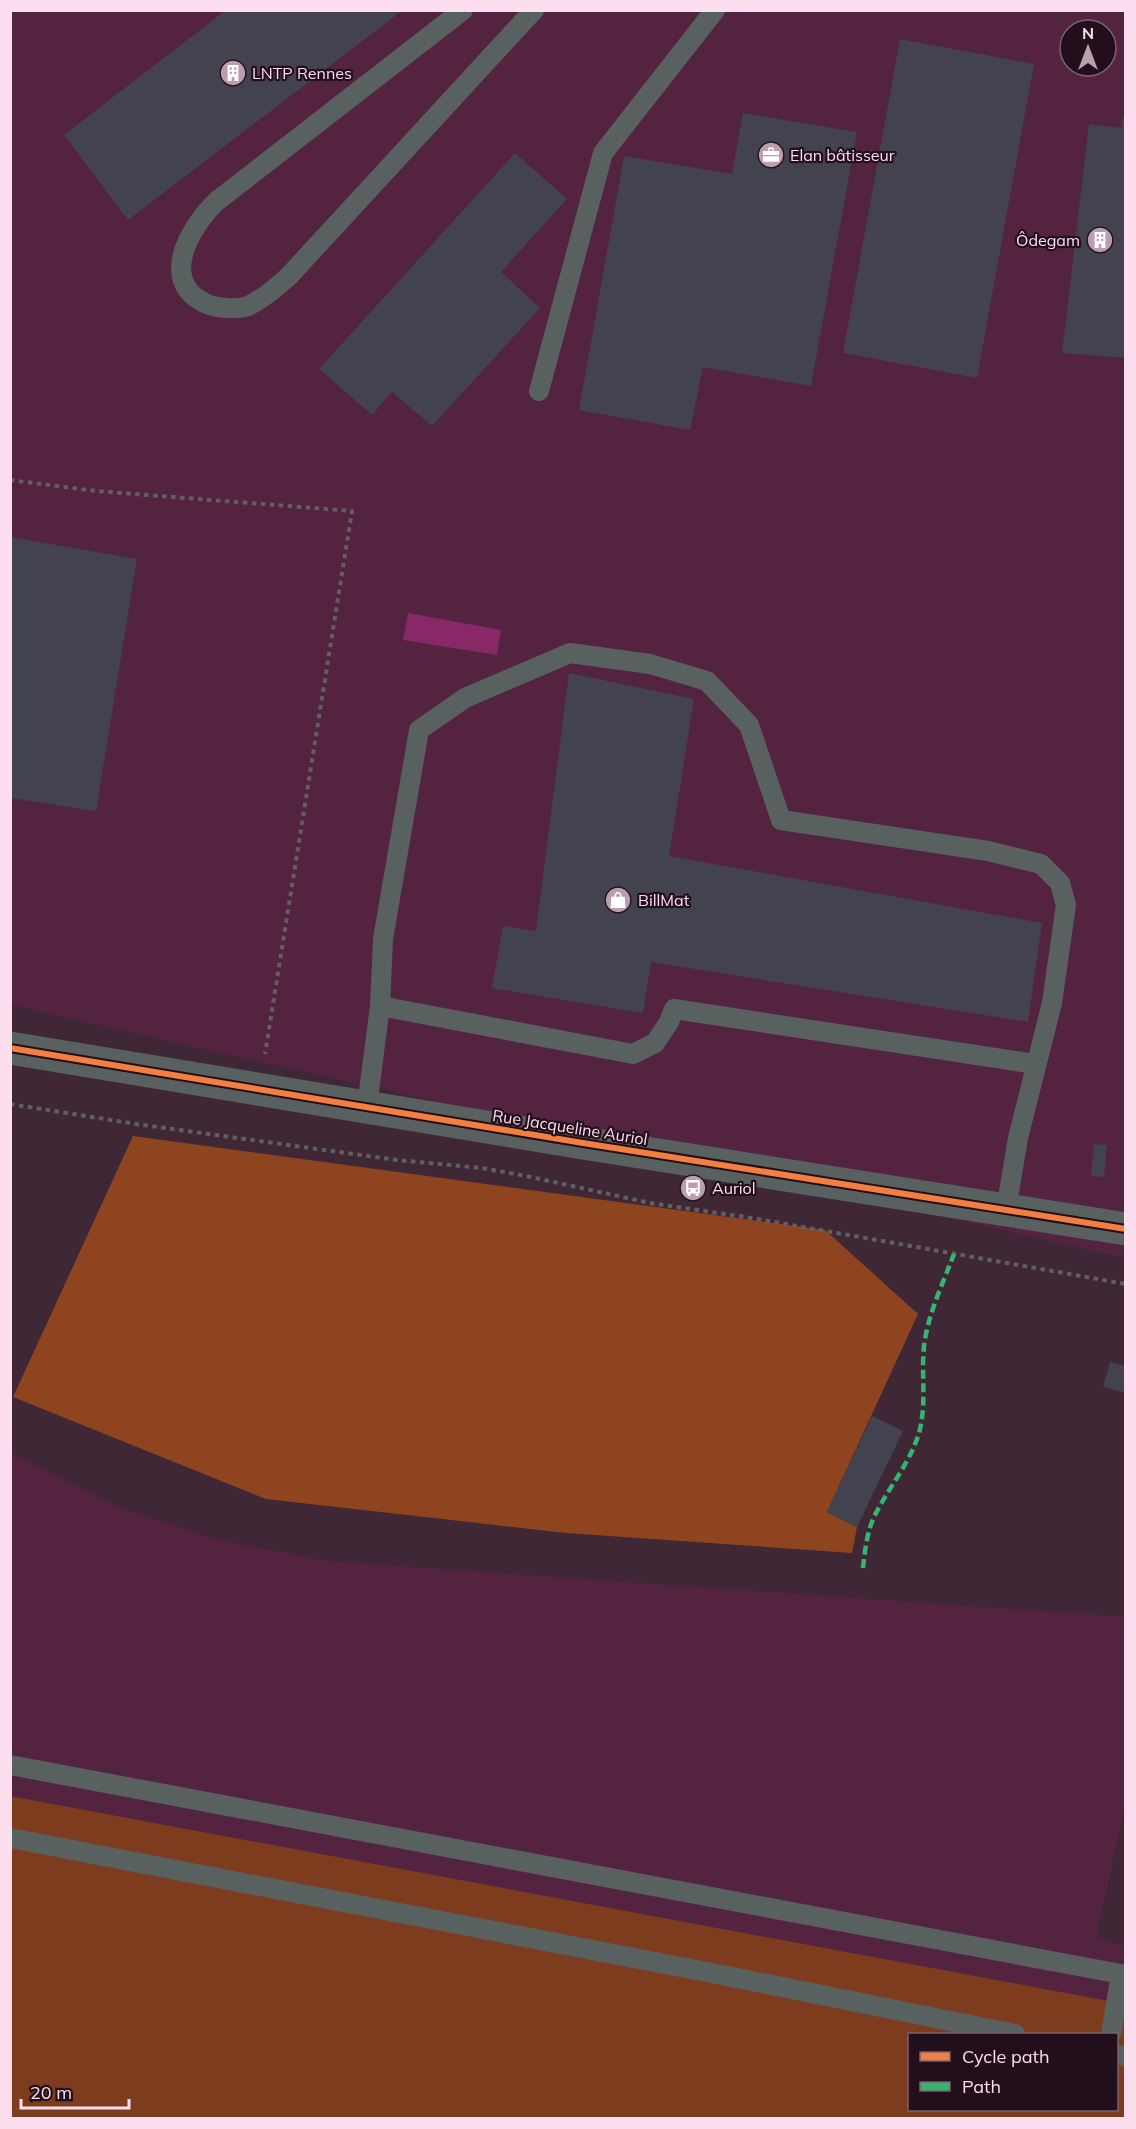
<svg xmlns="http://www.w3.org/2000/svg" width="1136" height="2129" font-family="Mulish,sans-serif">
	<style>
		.built { fill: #532340; fill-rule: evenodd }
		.green { fill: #7e3c1f; fill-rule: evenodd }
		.forest { fill: #8f4420 }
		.water { fill: #892867 }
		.building { fill: #42434e }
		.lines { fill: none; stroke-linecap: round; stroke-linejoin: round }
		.path { stroke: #606061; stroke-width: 4; stroke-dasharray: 4.5 4.5; stroke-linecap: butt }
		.service { stroke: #58615f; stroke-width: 20 }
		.tertiary { stroke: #58615f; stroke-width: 33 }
		.quiet { stroke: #33b770; stroke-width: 4.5; stroke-dasharray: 9 4.5; stroke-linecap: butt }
		.cycleway-casing { stroke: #230f1b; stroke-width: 10 }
		.cycleway { stroke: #f27e40; stroke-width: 6 }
		.labels { text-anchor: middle; stroke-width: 4.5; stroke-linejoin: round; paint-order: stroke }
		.poi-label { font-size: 16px; fill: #fcdeee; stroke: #230f1b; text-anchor: start }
		.street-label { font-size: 16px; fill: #fcdeee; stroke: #230f1b }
	</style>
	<rect width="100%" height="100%" fill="#3f2736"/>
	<path class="built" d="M10 11H1125V1258L11 1005ZM1070 30H1106V66H1070Z
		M10 1452 127 1511 223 1541 327 1561 1125 1617V1804L1096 1938 1125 1945V2118H11ZM910 2034H1116V2110H910Z"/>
	<path class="green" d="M10 1796 1125 2004V2118H11ZM910 2034H1116V2110H910Z"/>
	<path class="forest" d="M133 1136 825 1230 918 1314 827 1512 857 1527 852 1553 566 1533 266 1499 13 1397Z"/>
	<path class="water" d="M408 613 501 630 497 655 403 640Z"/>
	<path class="building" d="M226 10H403L128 220 64 135Z
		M900 39 1034 64 977 378 843 353Z
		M743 113 857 132 811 386 703 367 690 430 579 410 624 156 732 174Z
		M1123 117H1126V358L1062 353 1089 124 1121 128Z
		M515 153 567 199 501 272 540 308 432 426 392 392 372 415 319 369Z
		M10 537 137 559 96 811 10 798Z
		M569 673 694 699 669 856 1042 923 1028 1022 651 962 643 1013 492 988 503 926 536 931Z
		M1094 1144 1107 1145 1104 1177 1091 1176Z
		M1110 1362 1126 1366V1393L1103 1387Z
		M872 1416 903 1431 857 1527 827 1512Z"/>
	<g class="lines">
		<path class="path" d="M10 480 96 491 352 511 265 1054
			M10 1104 136 1124 397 1160 482 1168 526 1176 650 1203 752 1218 1126 1284"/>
		<path class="service" d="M463 10 217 201C190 226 157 283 207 304 217 308 236 310 248 306 263 299 277 287 289 276L534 10
			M539 391 603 153 715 10
			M380 1006 633 1054 655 1043 669 1022 674 1009 1035 1064
			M367 1107 380 1006 383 939 419 730 465 698 570 653 650 664 707 681 749 725 781 820 988 851 1041 864 1060 883 1066 905 1052 1003 1018 1138 1006 1210
			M10 1765 1126 1975
			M10 1838 717 1974 1015 2034
			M1111 2034 1121 1974
			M1116 2055 1126 2056"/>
		<path class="tertiary" d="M10 1048 583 1143 1126 1229"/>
		<path class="quiet" d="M863 1568C865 1550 867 1531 875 1515 889 1487 910 1463 919 1433 927 1404 921 1375 924 1346 928 1314 943 1283 954 1254"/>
		<g class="cycleway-casing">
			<path id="cycleway" d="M10 1048 583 1143 1126 1229"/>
		</g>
		<use href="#cycleway" class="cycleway"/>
	</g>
	<defs>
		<g id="building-disc" transform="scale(1.35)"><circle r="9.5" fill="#ba9eae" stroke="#230f1b"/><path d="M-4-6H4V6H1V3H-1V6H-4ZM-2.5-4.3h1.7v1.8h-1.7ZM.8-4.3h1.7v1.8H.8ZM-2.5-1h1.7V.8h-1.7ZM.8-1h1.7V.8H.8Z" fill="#fff"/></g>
		<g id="office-disc" transform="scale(1.35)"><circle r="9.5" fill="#ba9eae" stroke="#230f1b"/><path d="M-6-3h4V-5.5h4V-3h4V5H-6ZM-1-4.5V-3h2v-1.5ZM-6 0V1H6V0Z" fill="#fff"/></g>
		<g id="shop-disc" transform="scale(1.35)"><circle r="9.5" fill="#ba9eae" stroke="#230f1b"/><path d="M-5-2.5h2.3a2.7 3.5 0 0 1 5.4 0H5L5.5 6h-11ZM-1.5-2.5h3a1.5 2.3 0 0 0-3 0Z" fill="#fff"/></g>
		<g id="bus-disc" transform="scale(1.35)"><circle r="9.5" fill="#ba9eae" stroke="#230f1b"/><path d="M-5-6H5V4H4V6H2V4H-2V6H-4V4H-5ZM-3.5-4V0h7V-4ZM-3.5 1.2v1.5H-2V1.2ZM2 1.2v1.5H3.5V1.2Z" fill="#fff"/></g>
	</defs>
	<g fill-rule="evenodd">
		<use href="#building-disc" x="233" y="73"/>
		<use href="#office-disc" x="771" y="155"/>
		<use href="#building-disc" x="1100" y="240"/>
		<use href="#shop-disc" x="618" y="900"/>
		<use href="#bus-disc" x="693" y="1188"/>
	</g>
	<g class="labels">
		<g class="poi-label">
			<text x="252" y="79">LNTP Rennes</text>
			<text x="790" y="161">Elan bâtisseur</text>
			<text x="1080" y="246" text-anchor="end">Ôdegam</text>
			<text x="638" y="906">BillMat</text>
			<text x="712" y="1194">Auriol</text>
		</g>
		<g class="street-label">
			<text transform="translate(570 1127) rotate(9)" y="6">Rue Jacqueline Auriol</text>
		</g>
	</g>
	<rect width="1136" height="2129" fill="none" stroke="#fcdeee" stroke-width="24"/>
	<rect x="908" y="2033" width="210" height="78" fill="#230f1b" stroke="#7a626f" stroke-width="1.5"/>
	<rect x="920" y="2052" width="30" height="9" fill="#f27e40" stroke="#7a626f" stroke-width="1.5"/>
	<text x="962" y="2063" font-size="18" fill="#fcdeee">Cycle path</text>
	<rect x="920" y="2082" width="30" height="9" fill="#33b770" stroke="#7a626f" stroke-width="1.5"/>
	<text x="962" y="2093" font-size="18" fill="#fcdeee">Path</text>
	<g transform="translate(1088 48)"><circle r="28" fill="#230f1b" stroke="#7a626f" stroke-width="1.5"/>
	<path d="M0-4.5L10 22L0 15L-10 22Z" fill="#ba9eae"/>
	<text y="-9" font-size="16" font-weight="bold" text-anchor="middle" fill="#fcdeee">N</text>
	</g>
	<path d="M21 2099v9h108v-9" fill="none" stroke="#fcdeee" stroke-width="3"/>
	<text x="30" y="2099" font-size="18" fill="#fcdeee" stroke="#230f1b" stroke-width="4.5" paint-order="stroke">20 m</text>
</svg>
